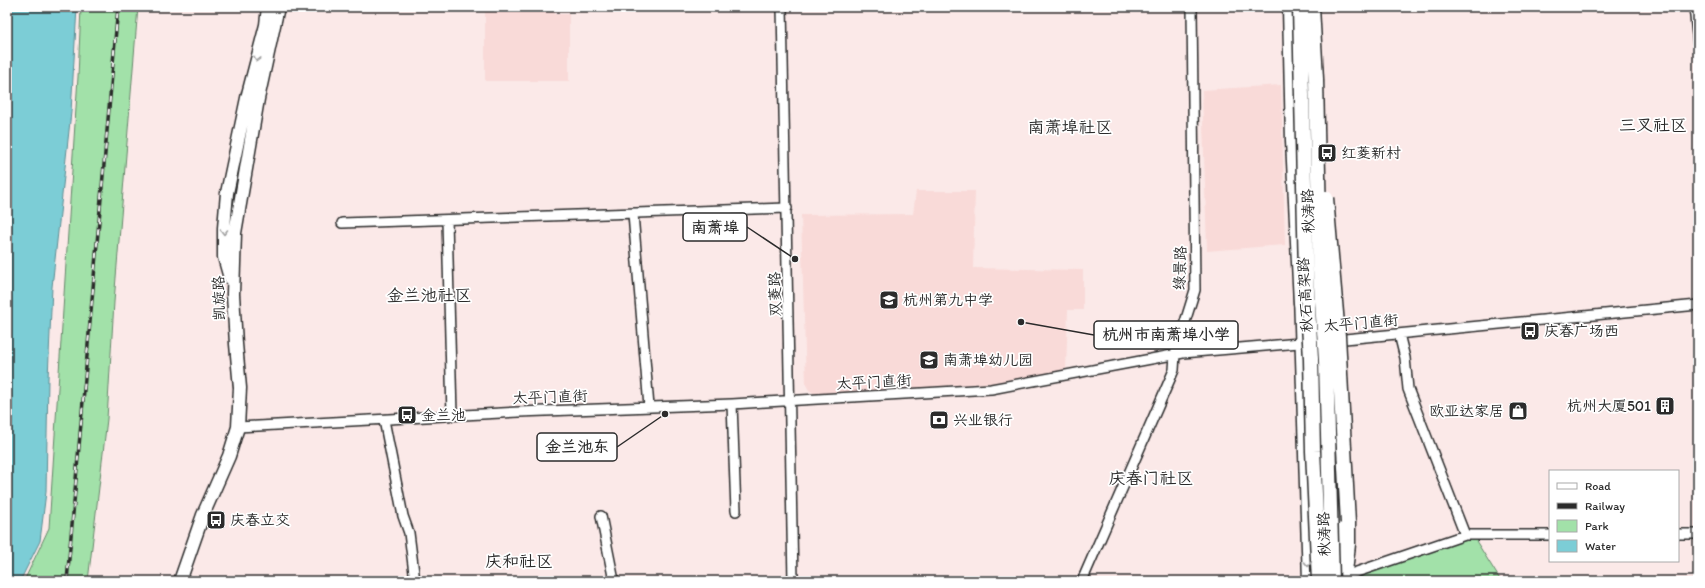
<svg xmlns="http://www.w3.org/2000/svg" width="1705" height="588" font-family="Itim,'LXGW WenKai TC',sans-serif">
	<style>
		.built { fill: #f9dad8 }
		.green { fill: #a2e1a9; stroke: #66866a }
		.water { fill: #7ccdd6; stroke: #5c8c92 }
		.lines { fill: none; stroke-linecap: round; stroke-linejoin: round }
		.minor-casing { stroke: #2b2b2b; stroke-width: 12 }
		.major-casing { stroke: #2b2b2b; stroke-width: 15 }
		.highway-casing { stroke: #2b2b2b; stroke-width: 17 }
		.minor { stroke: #fff; stroke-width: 9 }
		.major { stroke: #fff; stroke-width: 12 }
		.highway { stroke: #fff; stroke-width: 14 }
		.rail-casing { stroke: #2b2b2b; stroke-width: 3.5 }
		.rail { stroke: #fff; stroke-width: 2; stroke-dasharray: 6; stroke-linecap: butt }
		.highway-bridge-casing { stroke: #2b2b2b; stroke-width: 17; stroke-linecap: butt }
		.highway-bridge { stroke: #fff; stroke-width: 14 }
		.oneway { stroke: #a0a0a0 }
		.labels { text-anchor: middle; stroke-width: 3.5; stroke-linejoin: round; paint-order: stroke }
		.poi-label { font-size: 15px; fill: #2b2b2b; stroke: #fff; text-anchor: start }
		.street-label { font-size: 15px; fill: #2b2b2b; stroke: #fff }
		.quarter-label { font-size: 17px; fill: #2b2b2b; stroke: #fff }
		.leader { fill: none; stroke: #2b2b2b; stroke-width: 1.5 }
		.callout-dot { fill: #2b2b2b; stroke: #fff; stroke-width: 1.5 }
		.callout { fill: #fff; stroke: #2b2b2b; stroke-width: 1.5 }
		.callout-label { font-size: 16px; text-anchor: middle; font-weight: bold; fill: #2b2b2b }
	</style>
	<rect width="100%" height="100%" fill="#fbe9e8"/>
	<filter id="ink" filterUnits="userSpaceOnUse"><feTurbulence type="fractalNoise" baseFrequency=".025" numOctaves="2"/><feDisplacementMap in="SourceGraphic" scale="8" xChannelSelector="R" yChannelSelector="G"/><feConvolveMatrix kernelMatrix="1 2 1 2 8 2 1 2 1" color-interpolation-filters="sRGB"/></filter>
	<g filter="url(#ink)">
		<path class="built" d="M485 7H555V14H569V81H485Z
			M1281 85 1285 245 1207 251 1202 90Z
			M916 191H975L973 268 1083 270V310H1068L1066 370 992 383 815 394 809 390 806 385 801 215 913 214Z"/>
		<path class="green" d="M81 7H138L114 302 107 419 88 581H24L49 528 78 77Z
			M1473 536 1501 581H1361V566Z"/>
		<path class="water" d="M7 7H77L71 112 52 287 48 378 46 492 40 541 20 581H7Z"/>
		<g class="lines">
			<g class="minor-casing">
				<path id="minor" d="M782 7 793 581
					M1694 7 1698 44
					M633 214 649 407
					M447 220 452 415
					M342 223 787 208
					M1399 334 1405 358 1408 389 1465 535
					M732 404 736 511
					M384 420 403 516 409 533 415 581
					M238 427 519 412 732 404 991 389 1183 353 1345 339 1698 305
					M601 516 614 581
					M1678 534H1698
					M1348 575 1465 535H1550
					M1082 581 1174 370 1175 354 1195 290 1192 7"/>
			</g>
			<g class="major-casing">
				<path id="major" d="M230 278 224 257V228L227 193 247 98 266 25 268 7
					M1300 294 1309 581
					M1336 430 1341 533 1340 565
					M180 581 203 515 229 456 238 427 240 388 236 344 233 294 235 233 258 99 278 7"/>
			</g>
			<g class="highway-casing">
				<path id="highway" d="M1290 7 1293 141 1301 303
					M1344 581 1348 544V523"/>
			</g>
			<use href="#minor" class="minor"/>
			<use href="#major" class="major"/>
			<use href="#highway" class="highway"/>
			<g class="rail-casing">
				<path id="rail" d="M67 581 118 7"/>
			</g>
			<use href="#rail" class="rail"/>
			<g class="highway-bridge-casing">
				<path id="highway-bridge" d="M1300 7 1306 273 1311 359 1313 451 1319 581
					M1312 7 1316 79 1320 271 1326 360 1332 581
					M1326 198 1338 336 1348 523"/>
			</g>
			<use href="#highway-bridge" class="highway-bridge"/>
		</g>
		<defs><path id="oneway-chevron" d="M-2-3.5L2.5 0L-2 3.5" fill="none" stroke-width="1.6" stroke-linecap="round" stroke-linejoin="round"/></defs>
		<g class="oneway">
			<use href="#oneway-chevron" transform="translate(257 59) rotate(104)"/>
			<use href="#oneway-chevron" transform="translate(224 232) rotate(90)"/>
			<use href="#oneway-chevron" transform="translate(1308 564) rotate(88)"/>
		</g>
	</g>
	<defs>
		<g id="bus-square" transform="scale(1)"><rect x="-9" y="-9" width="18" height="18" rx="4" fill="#2b2b2b" stroke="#fff"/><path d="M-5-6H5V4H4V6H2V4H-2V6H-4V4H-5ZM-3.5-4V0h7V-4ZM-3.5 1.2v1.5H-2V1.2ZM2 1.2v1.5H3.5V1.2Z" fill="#fff"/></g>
		<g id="school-square" transform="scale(1)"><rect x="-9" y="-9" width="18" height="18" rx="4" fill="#2b2b2b" stroke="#fff"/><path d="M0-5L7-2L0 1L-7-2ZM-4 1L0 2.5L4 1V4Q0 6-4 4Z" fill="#fff"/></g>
		<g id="building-square" transform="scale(1)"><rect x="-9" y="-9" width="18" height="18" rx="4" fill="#2b2b2b" stroke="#fff"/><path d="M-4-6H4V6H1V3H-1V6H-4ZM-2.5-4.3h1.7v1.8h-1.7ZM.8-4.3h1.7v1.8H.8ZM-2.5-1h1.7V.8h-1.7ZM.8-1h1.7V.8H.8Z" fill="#fff"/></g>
		<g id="shop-square" transform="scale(1)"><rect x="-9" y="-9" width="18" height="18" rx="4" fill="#2b2b2b" stroke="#fff"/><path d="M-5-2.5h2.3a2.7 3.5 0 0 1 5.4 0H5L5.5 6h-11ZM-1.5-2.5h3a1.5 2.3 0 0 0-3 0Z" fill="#fff"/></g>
		<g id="bank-square" transform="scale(1)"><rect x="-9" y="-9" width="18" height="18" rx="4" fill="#2b2b2b" stroke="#fff"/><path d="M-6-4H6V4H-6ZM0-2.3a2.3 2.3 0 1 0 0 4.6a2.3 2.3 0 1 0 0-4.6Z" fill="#fff"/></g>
	</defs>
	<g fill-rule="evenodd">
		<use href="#bus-square" x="1327" y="153"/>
		<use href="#school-square" x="889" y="300"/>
		<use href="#bus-square" x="1530" y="331"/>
		<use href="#school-square" x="929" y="360"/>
		<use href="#building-square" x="1665" y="406"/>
		<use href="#shop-square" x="1518" y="411"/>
		<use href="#bus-square" x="407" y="415"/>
		<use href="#bank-square" x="939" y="420"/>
		<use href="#bus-square" x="216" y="520"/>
	</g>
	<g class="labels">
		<g class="poi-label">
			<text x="1341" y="158">红菱新村</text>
			<text x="903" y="305">杭州第九中学</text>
			<text x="1544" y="336">庆春广场西</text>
			<text x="943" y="365">南萧埠幼儿园</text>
			<text x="1651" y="411" text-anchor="end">杭州大厦501</text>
			<text x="1504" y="416" text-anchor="end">欧亚达家居</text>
			<text x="421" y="420">金兰池</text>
			<text x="953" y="425">兴业银行</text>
			<text x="230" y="525">庆春立交</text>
		</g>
		<g class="street-label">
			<text transform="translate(1308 211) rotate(-91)" y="5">秋涛路</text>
			<text transform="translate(1180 268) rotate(-88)" y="5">绿景路</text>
			<text transform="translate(775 294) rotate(-91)" y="5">双菱路</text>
			<text transform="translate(1305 295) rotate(-93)" y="5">秋石高架路</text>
			<text transform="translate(219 298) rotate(-91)" y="5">凯旋路</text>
			<text transform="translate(1361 323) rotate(-5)" y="5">太平门直街</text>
			<text transform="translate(874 382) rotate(-3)" y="5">太平门直街</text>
			<text transform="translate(550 397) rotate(-2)" y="5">太平门直街</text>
			<text transform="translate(1324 534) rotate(-91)" y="5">秋涛路</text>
		</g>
		<g class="quarter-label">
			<text x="1653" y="131">三叉社区</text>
			<text x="1070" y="133">南萧埠社区</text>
			<text x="429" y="301">金兰池社区</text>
			<text x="1151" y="484">庆春门社区</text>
			<text x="519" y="567">庆和社区</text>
		</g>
	</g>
	<path class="leader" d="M795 259L747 227M1021 322L1094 335M665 414L617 447"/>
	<g class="callout-dot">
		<circle cx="795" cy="259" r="4"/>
		<circle cx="1021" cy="322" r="4"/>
		<circle cx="665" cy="414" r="4"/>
	</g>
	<g class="callout">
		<rect x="683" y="213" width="64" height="28" rx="4"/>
		<rect x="1094" y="321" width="144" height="28" rx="4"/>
		<rect x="537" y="433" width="80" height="28" rx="4"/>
	</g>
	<g class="callout-label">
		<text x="715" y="233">南萧埠</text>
		<text x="1166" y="340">杭州市南萧埠小学</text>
		<text x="577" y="452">金兰池东</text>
	</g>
	<rect width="1705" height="588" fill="none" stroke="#fff" stroke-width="24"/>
	<rect x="12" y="12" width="1681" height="564" fill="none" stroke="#2b2b2b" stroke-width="1.5" filter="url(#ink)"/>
	<rect x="1549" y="470" width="130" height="92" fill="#ffffff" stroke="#aaaaaa"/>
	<rect x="1557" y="483" width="20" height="6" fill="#ffffff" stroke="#aaaaaa"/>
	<text x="1585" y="490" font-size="12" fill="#2b2b2b">Road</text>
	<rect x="1557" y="503" width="20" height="6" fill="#2b2b2b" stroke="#aaaaaa"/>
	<text x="1585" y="510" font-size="12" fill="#2b2b2b">Railway</text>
	<rect x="1557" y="520" width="20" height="12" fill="#a2e1a9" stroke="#aaaaaa"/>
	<text x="1585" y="530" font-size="12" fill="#2b2b2b">Park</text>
	<rect x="1557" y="540" width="20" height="12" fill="#7ccdd6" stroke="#aaaaaa"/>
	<text x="1585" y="550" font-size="12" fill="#2b2b2b">Water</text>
</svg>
